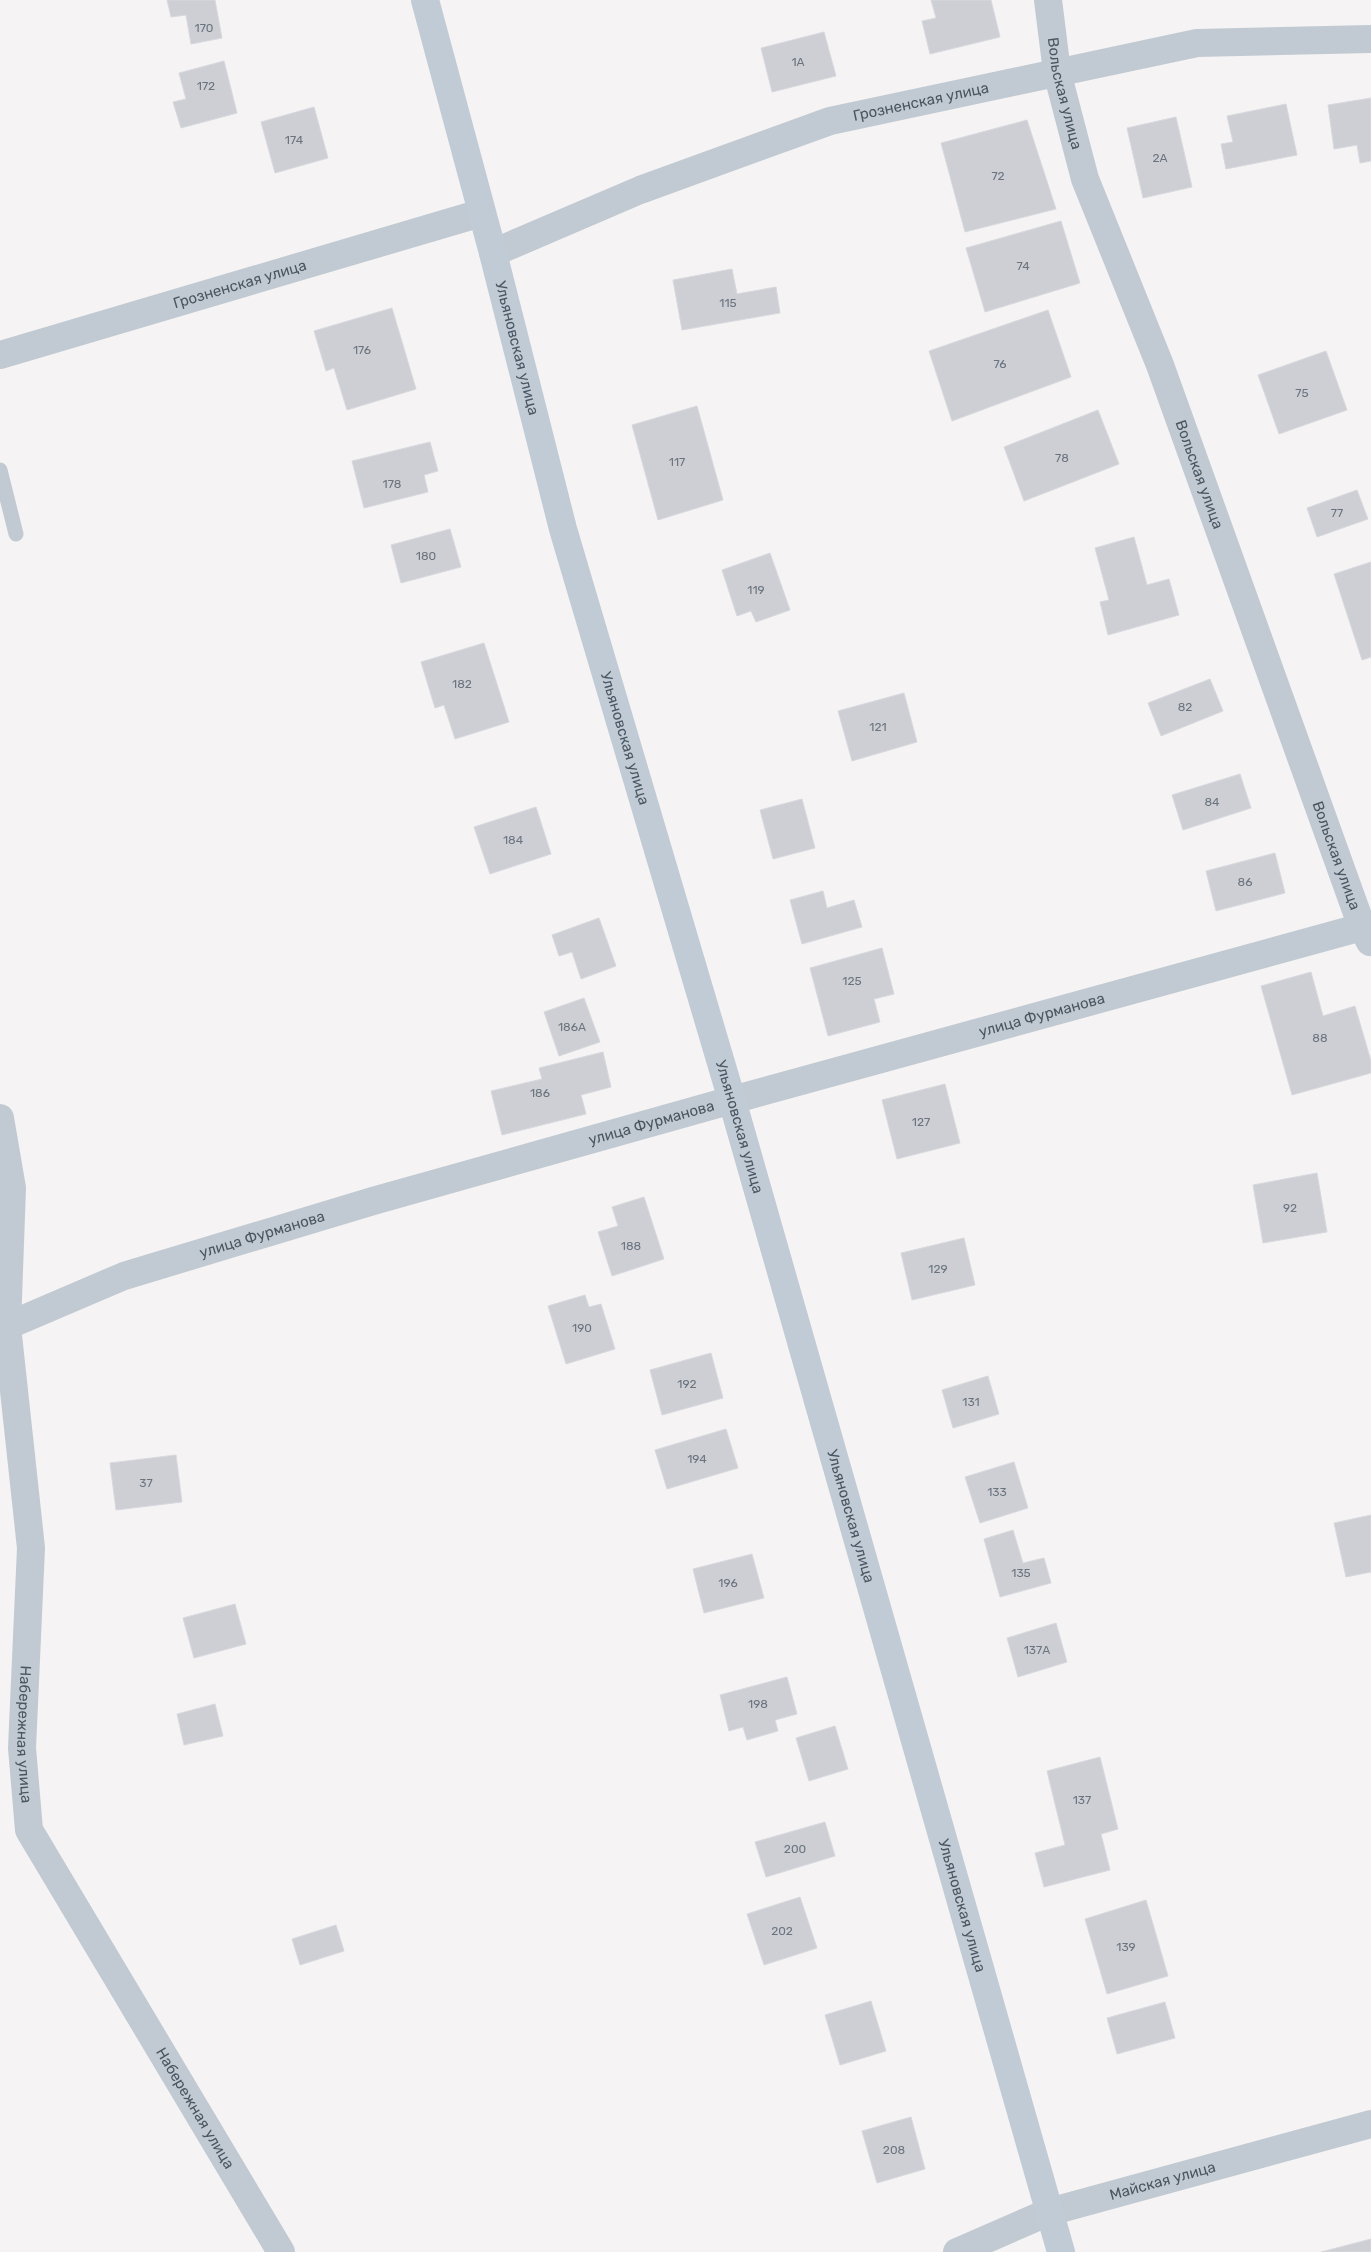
<svg xmlns="http://www.w3.org/2000/svg" width="1371" height="2252" font-family="Rubik,sans-serif">
	<style>
		.building { fill: #cdcfd5; stroke: #d7d9de }
		.lines { fill: none; stroke-linecap: round; stroke-linejoin: round }
		.lane { stroke: #c1cad2; stroke-width: 15 }
		.street { stroke: #c1cad2; stroke-width: 28 }
		.secondary { stroke: #c1cbd6; stroke-width: 28 }
		.labels { text-anchor: middle; stroke-width: 5; stroke-linejoin: round; paint-order: stroke }
		.number-label { font-size: 12px; fill: #6b747e }
		.street-label { font-size: 15px; fill: #4a5661; stroke: #fff }
	</style>
	<rect width="100%" height="100%" fill="#f5f3f3"/>
	<path class="building" d="M167 0H215L222 38 191 44 186 15 171 17Z
		M931 0H991L1000 37 930 54 922 21 936 18Z
		M824 32 836 76 772 92 761 48Z
		M224 61 237 113 181 128 173 102 186 99 179 73Z
		M1371 98V161L1360 163 1357 145 1334 149 1328 105Z
		M1286 104 1297 155 1226 169 1221 144 1233 142 1227 116Z
		M314 107 328 158 275 173 261 122Z
		M1176 117 1192 187 1143 198 1127 128Z
		M1027 120 1056 209 965 232 941 143Z
		M1061 221 1080 283 985 312 966 248Z
		M732 269 737 294 776 287 780 313 682 330 673 280Z
		M392 308 416 389 347 410 334 368 326 371 314 331Z
		M1048 310 1071 377 952 421 929 351Z
		M1326 351 1347 410 1279 434 1258 375Z
		M697 406 723 500 658 520 632 425Z
		M1098 410 1119 464 1024 501 1004 447Z
		M430 442 438 471 424 475 428 492 364 508 352 461Z
		M1357 490 1368 519 1317 537 1307 508Z
		M450 529 461 567 401 583 391 545Z
		M1134 537 1147 585 1169 579 1179 615 1108 635 1100 602 1109 600 1095 548Z
		M770 553 790 610 756 622 751 611 737 616 722 570Z
		M1371 562V657L1362 660 1334 574Z
		M484 643 509 722 455 739 444 705 435 708 421 662Z
		M1210 679 1223 711 1161 736 1148 703Z
		M904 693 917 742 852 761 838 711Z
		M1240 774 1251 808 1183 830 1172 795Z
		M802 799 815 848 773 859 760 810Z
		M536 807 551 854 490 874 474 827Z
		M1275 853 1285 893 1216 911 1206 871Z
		M823 891 827 908 854 900 862 927 802 944 790 900Z
		M599 918 616 966 581 979 572 952 559 956 552 935Z
		M882 948 894 994 874 999 880 1022 828 1036 810 968Z
		M1311 972 1323 1016 1355 1006 1371 1061V1073L1292 1095 1261 986Z
		M584 998 600 1042 559 1056 544 1012Z
		M603 1052 611 1087 581 1095 586 1114 502 1135 491 1091 542 1079 539 1068Z
		M945 1084 960 1143 897 1159 882 1100Z
		M1317 1173 1327 1232 1263 1243 1253 1185Z
		M644 1197 664 1259 612 1276 598 1232 618 1226 612 1207Z
		M964 1238 975 1285 912 1300 901 1253Z
		M585 1295 589 1307 601 1304 615 1349 566 1364 548 1306Z
		M711 1353 723 1398 662 1415 650 1370Z
		M988 1376 999 1414 953 1428 942 1390Z
		M726 1429 738 1468 667 1489 655 1450Z
		M176 1455 182 1502 116 1510 110 1463Z
		M1014 1462 1028 1508 980 1523 965 1477Z
		M1371 1515V1572L1346 1577 1334 1523Z
		M1013 1530 1023 1563 1044 1558 1051 1583 1000 1597 984 1539Z
		M752 1554 764 1598 704 1613 693 1569Z
		M235 1604 246 1644 194 1658 183 1618Z
		M1056 1623 1067 1662 1018 1677 1007 1638Z
		M787 1677 797 1714 775 1720 778 1731 747 1740 743 1727 729 1731 720 1695Z
		M215 1704 223 1736 184 1745 177 1714Z
		M835 1726 848 1769 809 1781 796 1738Z
		M1100 1757 1118 1829 1101 1834 1110 1870 1044 1887 1035 1853 1065 1845 1047 1771Z
		M825 1822 835 1856 766 1877 755 1842Z
		M800 1897 817 1948 764 1965 747 1914Z
		M1146 1900 1168 1976 1107 1994 1085 1919Z
		M336 1925 344 1951 300 1965 292 1939Z
		M871 2001 886 2051 840 2065 825 2015Z
		M1165 2002 1175 2038 1117 2054 1107 2018Z
		M911 2117 925 2169 877 2183 862 2131Z
		M1371 2239V2252H1321Z"/>
	<g class="lines">
		<path class="lane" d="M0 470 16 534"/>
		<g class="street">
			<path id="s1" d="M1048 0 1057 72 1085 179 1160 365 1362 927 1370 942"/>
			<path id="s2" d="M493 253 640 190 830 121 1197 43 1371 39"/>
			<path id="s3" d="M0 355 481 213"/>
			<path id="s4" d="M0 1118 12 1188 7 1326 31 1548 22 1748 29 1830 281 2252"/>
			<path id="s5" d="M0 1331 7 1326 124 1276 373 1201 732 1100 1362 927H1371"/>
			<path id="s6" d="M957 2252 1049 2212 1371 2124"/>
		</g>
		<path class="secondary" id="s7" d="M425 0 493 253 563 529 732 1100 1061 2252"/>
	</g>
	<g class="labels">
		<g class="number-label">
			<text x="204" y="32">170</text>
			<text x="798" y="66">1А</text>
			<text x="206" y="90">172</text>
			<text x="294" y="144">174</text>
			<text x="1160" y="162">2А</text>
			<text x="998" y="180">72</text>
			<text x="1023" y="270">74</text>
			<text x="728" y="307">115</text>
			<text x="362" y="354">176</text>
			<text x="1000" y="368">76</text>
			<text x="1302" y="397">75</text>
			<text x="1062" y="462">78</text>
			<text x="677" y="466">117</text>
			<text x="392" y="488">178</text>
			<text x="1337" y="517">77</text>
			<text x="426" y="560">180</text>
			<text x="756" y="594">119</text>
			<text x="462" y="688">182</text>
			<text x="1185" y="711">82</text>
			<text x="878" y="731">121</text>
			<text x="1212" y="806">84</text>
			<text x="513" y="844">184</text>
			<text x="1245" y="886">86</text>
			<text x="852" y="985">125</text>
			<text x="572" y="1031">186А</text>
			<text x="1320" y="1042">88</text>
			<text x="540" y="1097">186</text>
			<text x="921" y="1126">127</text>
			<text x="1290" y="1212">92</text>
			<text x="631" y="1250">188</text>
			<text x="938" y="1273">129</text>
			<text x="582" y="1332">190</text>
			<text x="687" y="1388">192</text>
			<text x="971" y="1406">131</text>
			<text x="697" y="1463">194</text>
			<text x="146" y="1487">37</text>
			<text x="997" y="1496">133</text>
			<text x="1021" y="1577">135</text>
			<text x="728" y="1587">196</text>
			<text x="1037" y="1654">137А</text>
			<text x="758" y="1708">198</text>
			<text x="1082" y="1804">137</text>
			<text x="795" y="1853">200</text>
			<text x="782" y="1935">202</text>
			<text x="1126" y="1951">139</text>
			<text x="894" y="2154">208</text>
		</g>
		<g class="street-label">
			<text dy="5" stroke="none"><textPath href="#s1" startOffset="95">Вольская улица</textPath></text>
			<text dy="5" stroke="none"><textPath href="#s2" startOffset="455">Грозненская улица</textPath></text>
			<text dy="5" stroke="none"><textPath href="#s3" startOffset="250">Грозненская улица</textPath></text>
			<text dy="5" stroke="none"><textPath href="#s7" startOffset="360">Ульяновская улица</textPath></text>
			<text dy="5" stroke="none"><textPath href="#s1" startOffset="500">Вольская улица</textPath></text>
			<text dy="5" stroke="none"><textPath href="#s7" startOffset="765">Ульяновская улица</textPath></text>
			<text dy="5" stroke="none"><textPath href="#s1" startOffset="905">Вольская улица</textPath></text>
			<text dy="5" stroke="none"><textPath href="#s5" startOffset="1090">улица Фурманова</textPath></text>
			<text dy="5" stroke="none"><textPath href="#s5" startOffset="685">улица Фурманова</textPath></text>
			<text dy="5" stroke="none"><textPath href="#s7" startOffset="1170">Ульяновская улица</textPath></text>
			<text dy="5" stroke="none"><textPath href="#s5" startOffset="280">улица Фурманова</textPath></text>
			<text dy="5" stroke="none"><textPath href="#s7" startOffset="1575">Ульяновская улица</textPath></text>
			<text dy="5" stroke="none"><textPath href="#s4" startOffset="619">Набережная улица</textPath></text>
			<text dy="5" stroke="none"><textPath href="#s7" startOffset="1980">Ульяновская улица</textPath></text>
			<text dy="5" stroke="none"><textPath href="#s4" startOffset="1039">Набережная улица</textPath></text>
			<text dy="5" stroke="none"><textPath href="#s6" startOffset="218">Майская улица</textPath></text>
		</g>
	</g>
</svg>
